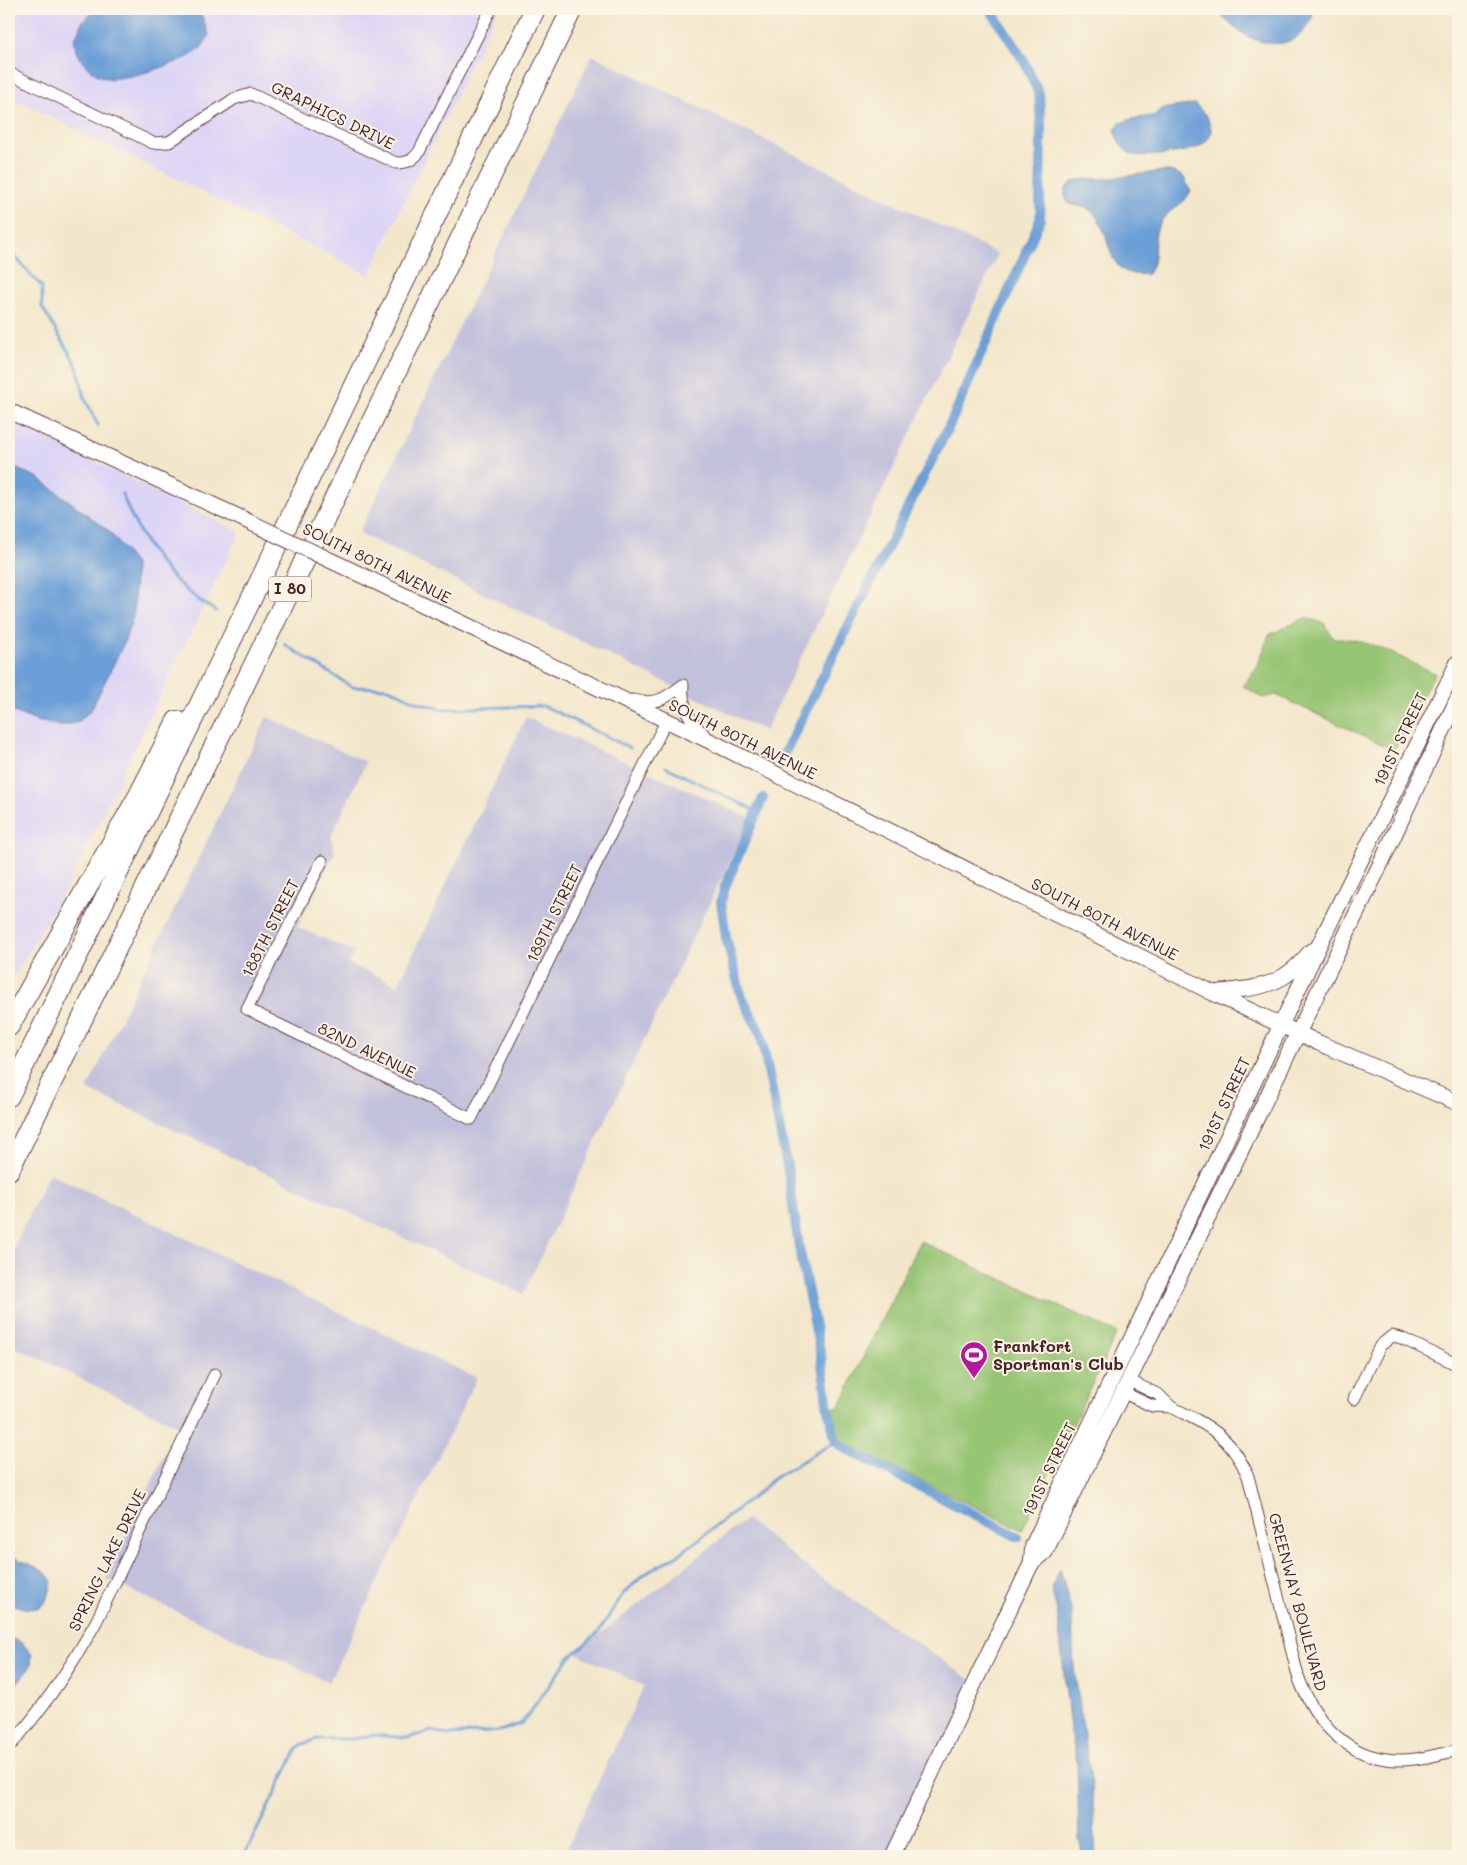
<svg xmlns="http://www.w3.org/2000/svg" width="1467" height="1865" font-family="Mali,sans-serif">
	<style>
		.built { fill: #ddd5f6 }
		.industrial { fill: #c2c1dc }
		.green { fill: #96c573; stroke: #70724f }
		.water { fill: #6c9fd7; stroke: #5b5f81 }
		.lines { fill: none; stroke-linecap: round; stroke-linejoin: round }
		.stream { stroke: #6c9fd7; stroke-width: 3 }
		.canal { stroke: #6c9fd7; stroke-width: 10 }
		.street-casing { stroke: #633d43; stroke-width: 13 }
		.secondary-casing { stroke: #633d43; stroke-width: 17 }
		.highway-casing { stroke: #633d43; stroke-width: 22 }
		.street { stroke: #fff; stroke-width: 11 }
		.secondary { stroke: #fff; stroke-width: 15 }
		.highway { stroke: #fff; stroke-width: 20 }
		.secondary-bridge-casing { stroke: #633d43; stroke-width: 17; stroke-linecap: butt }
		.secondary-bridge { stroke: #fff; stroke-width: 15 }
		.labels { text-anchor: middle; stroke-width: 4; stroke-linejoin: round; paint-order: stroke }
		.shield { fill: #fcf5e5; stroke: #7f5f63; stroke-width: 1 }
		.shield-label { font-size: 15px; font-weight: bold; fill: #4a1f2b }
		.street-label { font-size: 16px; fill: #4a1f2b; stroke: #fcf5e5 }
		.poi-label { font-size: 16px; font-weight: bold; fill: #4a1f2b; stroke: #fcf5e5; text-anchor: start }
	</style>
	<rect width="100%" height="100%" fill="#fcf5e5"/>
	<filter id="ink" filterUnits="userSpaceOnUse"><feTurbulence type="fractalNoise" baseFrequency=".02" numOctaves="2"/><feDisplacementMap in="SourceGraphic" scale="10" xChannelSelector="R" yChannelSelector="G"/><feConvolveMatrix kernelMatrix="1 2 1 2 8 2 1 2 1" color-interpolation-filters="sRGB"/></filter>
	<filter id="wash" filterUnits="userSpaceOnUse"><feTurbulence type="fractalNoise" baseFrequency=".0096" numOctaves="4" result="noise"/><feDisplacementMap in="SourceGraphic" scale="20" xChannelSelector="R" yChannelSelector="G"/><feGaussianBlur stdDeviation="1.12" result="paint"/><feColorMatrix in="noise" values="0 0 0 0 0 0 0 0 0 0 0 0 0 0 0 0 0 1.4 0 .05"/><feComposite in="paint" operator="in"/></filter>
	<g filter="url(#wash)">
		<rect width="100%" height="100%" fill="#f3e7cb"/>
		<path class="built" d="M9 9H498L369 275 9 96Z
			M9 420 240 532 73 875 9 986Z"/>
		<path class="industrial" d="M592 55 998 254 765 731 359 533Z
			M267 717 366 762 331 837 335 852 297 927 355 952 348 963 398 985 526 717 750 818 523 1294 87 1089Z
			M49 1173 477 1378 329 1682 106 1579 178 1426 9 1344V1258Z
			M746 1519 816 1574 977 1684 893 1856H563L644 1686 576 1653Z"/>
		<path class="green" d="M1305 618 1324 623 1333 638C1370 637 1402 660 1435 673L1394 750 1276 695 1263 698 1243 686 1258 665 1269 635Z
			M920 1241 1117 1333 1022 1530 843 1443 829 1428 825 1409 839 1407Z"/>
		<path class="water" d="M97 9H199L209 35C205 42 202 49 195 53 181 63 118 84 102 77 85 69 79 59 74 42L82 22Z
			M1222 9H1311L1313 15C1295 60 1248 45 1222 16Z
			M1195 104 1207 116 1212 132C1208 139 1205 145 1196 148 1185 152 1142 159 1131 154 1121 149 1117 140 1115 130L1120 123 1131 119 1153 116 1161 109Z
			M1170 171 1183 176 1191 191C1182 208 1167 209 1159 225 1150 243 1160 254 1148 274 1100 280 1116 232 1091 211 1086 206 1075 206 1069 204 1064 197 1062 190 1070 184 1075 179 1085 179 1092 179 1119 179 1144 172 1170 171Z
			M9 466 37 477 109 531 135 564 134 613 124 643 91 710 78 722 62 726 36 721 9 710Z
			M9 1555 43 1570 52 1580C48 1611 36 1614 9 1603Z
			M1060 1569 1072 1612 1074 1668 1092 1786 1096 1856H1083L1079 1839 1077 1762 1070 1729 1057 1611 1051 1588Z
			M9 1637 22 1643 32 1654 31 1666 9 1693Z"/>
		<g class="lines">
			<path class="stream" d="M9 247 16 258 42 287V307L77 366 85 399 98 425
				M122 494C141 543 169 584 216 611
				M284 644 352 687 389 688 417 702 442 709 544 706 630 748
				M666 767 756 811
				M244 1856 296 1751 301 1745 316 1739H353L373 1735 408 1738 432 1731 449 1735 500 1731 522 1723 569 1658 598 1633 622 1595 645 1574 681 1553 762 1490 774 1478 836 1441"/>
			<path class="canal" d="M782 758 951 422 1040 220 1041 126 1039 94 1025 63 990 9
				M763 798 724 889 721 902 726 938 741 995 761 1035 788 1171 799 1247 821 1356 828 1409 836 1441 841 1446 1018 1537"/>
		</g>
	</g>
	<g filter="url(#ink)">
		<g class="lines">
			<g class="street-casing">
				<path id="street" d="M9 73 153 143 169 142 234 99 251 94 396 163C407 163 412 161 419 152L491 9
					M683 685C681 705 690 722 705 735
					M633 700C658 705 664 699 683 685
					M322 861 247 1009 471 1119 666 721
					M1122 1392 1152 1406 1171 1407 1159 1395 1128 1380
					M1354 1399 1380 1346 1392 1336 1401 1338 1458 1365
					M1171 1407C1208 1425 1231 1436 1248 1476L1298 1676C1312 1716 1341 1753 1386 1759 1410 1763 1435 1755 1458 1750
					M9 1747C43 1709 71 1667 96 1622L215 1374"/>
			</g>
			<g class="secondary-casing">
				<path id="secondary" d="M9 411 241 518
					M336 563 714 743 1213 993 1319 1043 1458 1103
					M1213 993C1258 987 1281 989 1311 951
					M1031 1564 1045 1552 1382 861 1458 698
					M892 1856 1031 1564 1033 1545 1323 937 1458 662"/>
			</g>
			<g class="highway-casing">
				<path id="highway" d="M9 1026 138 797 177 721
					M9 1096 260 581 535 9
					M9 1170 572 9"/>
			</g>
			<use href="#street" class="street"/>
			<use href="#secondary" class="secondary"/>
			<use href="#highway" class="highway"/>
			<g class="secondary-bridge-casing">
				<path id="secondary-bridge" d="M241 518 336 563"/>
			</g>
			<use href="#secondary-bridge" class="secondary-bridge"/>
		</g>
	</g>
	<defs>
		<g id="stadium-pin" transform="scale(1.4375)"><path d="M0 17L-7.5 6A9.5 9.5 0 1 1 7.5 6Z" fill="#b5179e" stroke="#fcf5e5"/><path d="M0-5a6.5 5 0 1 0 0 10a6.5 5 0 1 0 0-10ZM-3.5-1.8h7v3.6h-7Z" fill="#fff"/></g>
	</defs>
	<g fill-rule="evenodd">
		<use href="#stadium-pin" x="974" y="1355"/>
	</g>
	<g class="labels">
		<rect class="shield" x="269" y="576.5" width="42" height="25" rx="4"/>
		<g class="shield-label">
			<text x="290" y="594">I 80</text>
		</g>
		<g class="street-label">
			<text transform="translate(333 115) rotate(26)" y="6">GRAPHICS DRIVE</text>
			<text transform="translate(377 563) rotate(26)" y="6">SOUTH 80TH AVENUE</text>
			<text transform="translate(743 739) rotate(26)" y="6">SOUTH 80TH AVENUE</text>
			<text transform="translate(1400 739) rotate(-64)" y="6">191ST STREET</text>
			<text transform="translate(554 913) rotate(-64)" y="6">189TH STREET</text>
			<text transform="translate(1105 919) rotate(27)" y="6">SOUTH 80TH AVENUE</text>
			<text transform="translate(270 928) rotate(-63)" y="6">188TH STREET</text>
			<text transform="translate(367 1050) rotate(26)" y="6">82ND AVENUE</text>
			<text transform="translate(1224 1104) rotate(-65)" y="6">191ST STREET</text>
			<text transform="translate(1049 1469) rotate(-64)" y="6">191ST STREET</text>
			<text transform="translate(107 1560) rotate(-64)" y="6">SPRING LAKE DRIVE</text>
			<text transform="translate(1298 1602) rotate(75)" y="6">GREENWAY BOULEVARD</text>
		</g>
		<g class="poi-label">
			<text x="993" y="1352">Frankfort<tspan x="993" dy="18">Sportman's Club</tspan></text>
		</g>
	</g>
	<rect width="1467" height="1865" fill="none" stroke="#fcf5e5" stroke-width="30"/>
</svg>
